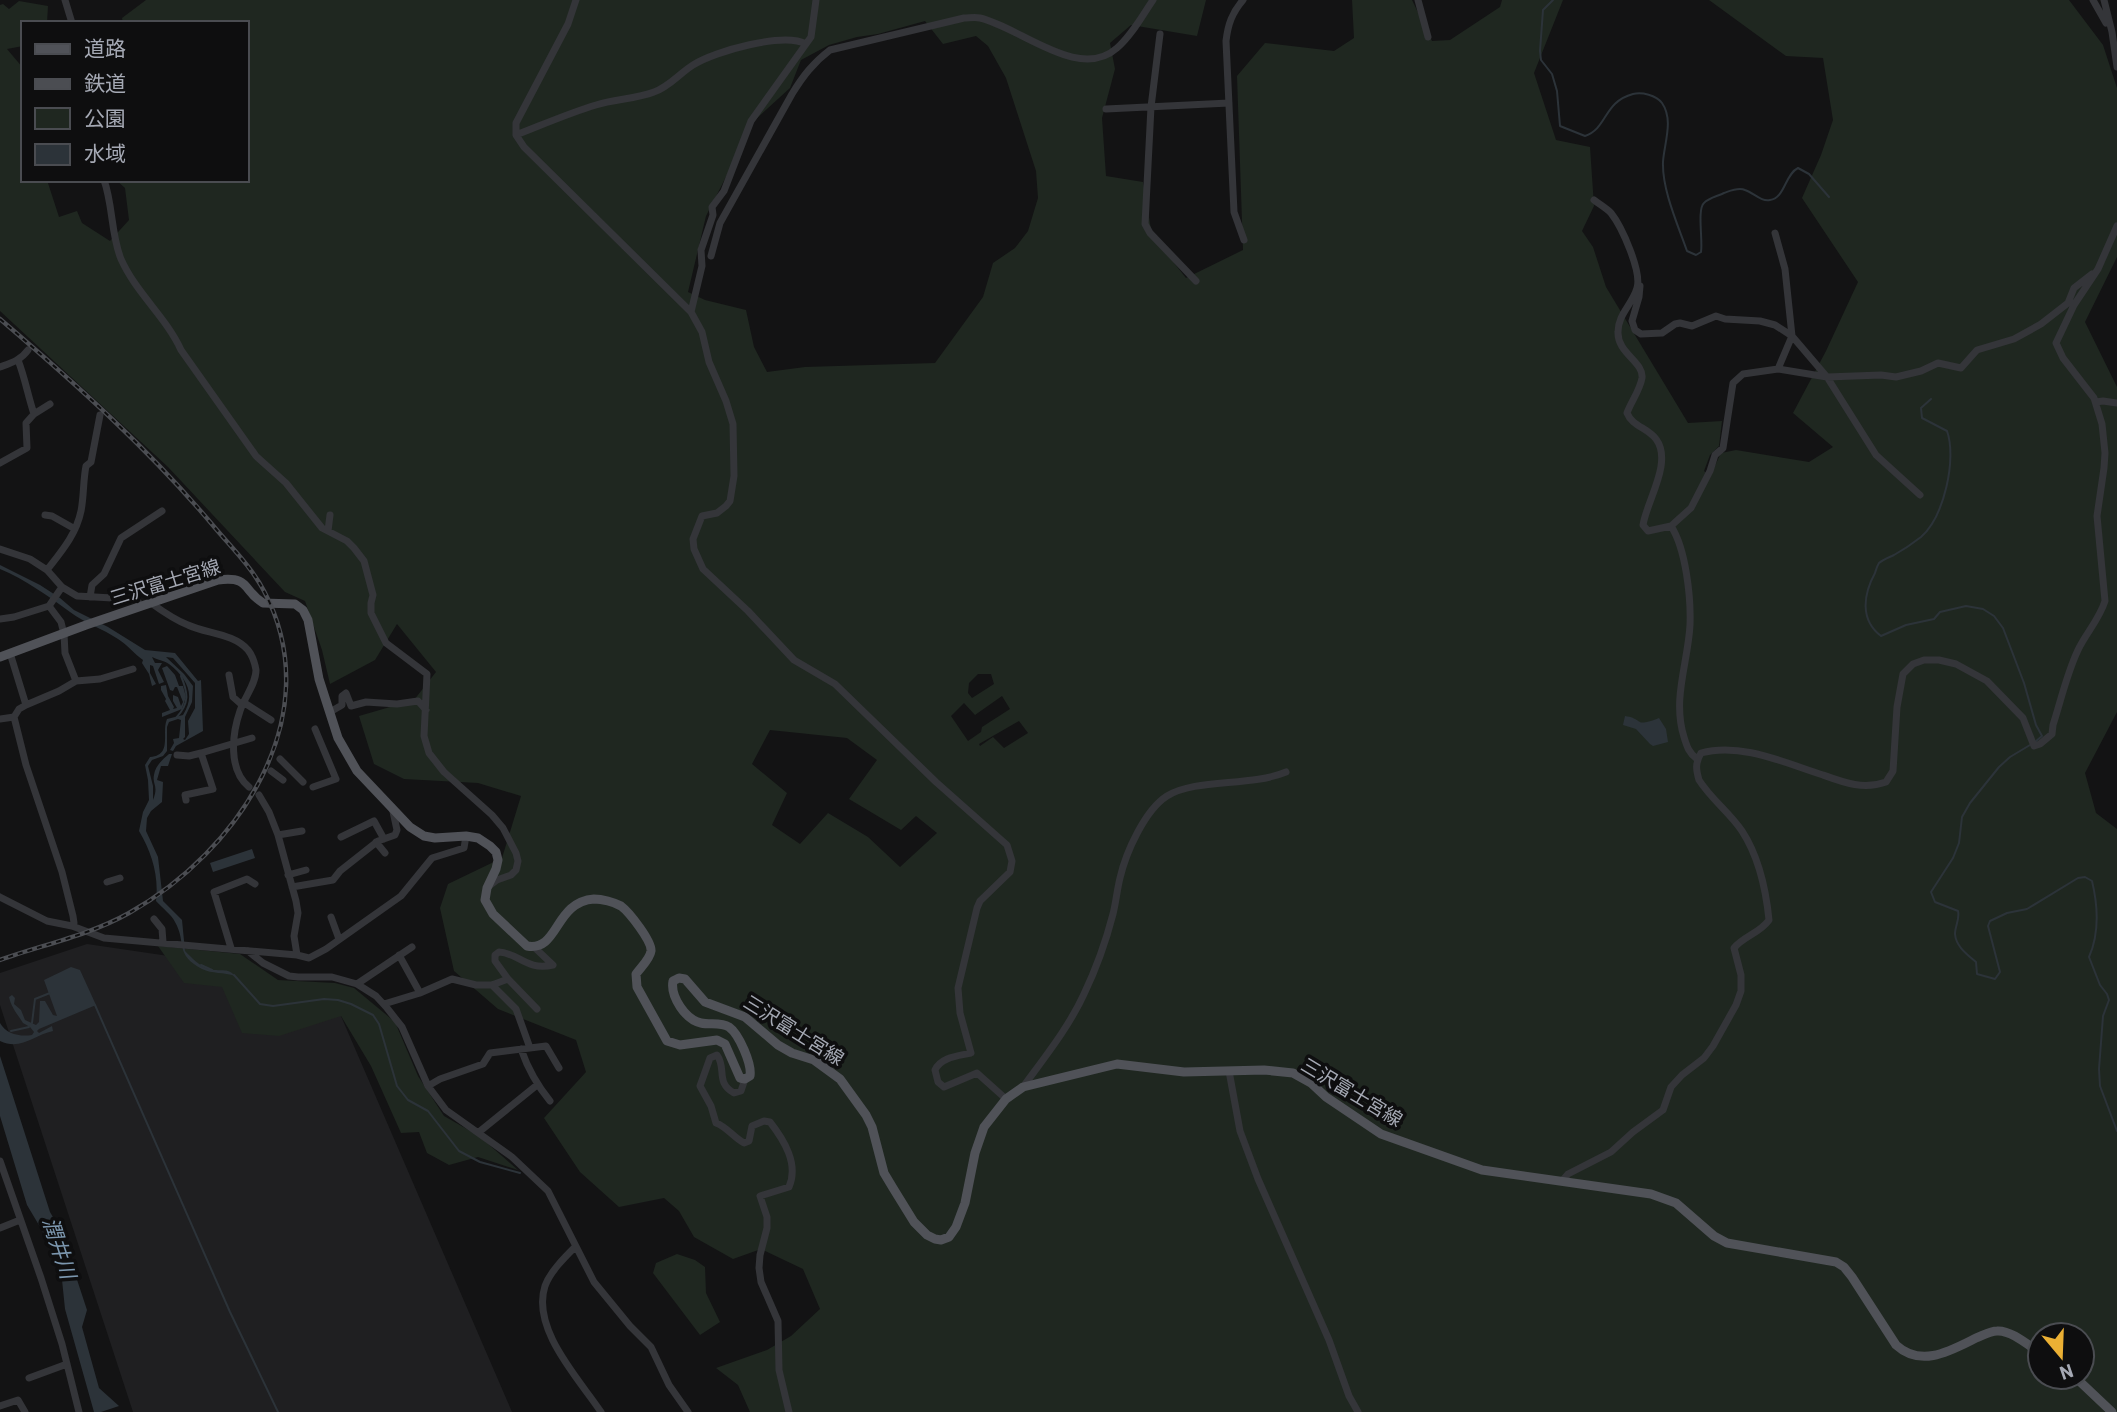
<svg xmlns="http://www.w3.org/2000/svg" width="2117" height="1412" font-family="Barlow,'Noto Sans JP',sans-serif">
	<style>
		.built { fill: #1f1f21 }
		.green { fill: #1f2720; fill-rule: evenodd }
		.water { fill: #2c3339; fill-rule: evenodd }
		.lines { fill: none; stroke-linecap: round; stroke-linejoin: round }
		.stream { stroke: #2c3339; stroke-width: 2 }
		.minor { stroke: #343539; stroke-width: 7 }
		.major { stroke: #505258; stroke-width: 9 }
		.rail-casing { stroke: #4b4d52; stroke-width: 4.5 }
		.rail { stroke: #0e0e0f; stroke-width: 2; stroke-dasharray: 5; stroke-linecap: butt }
		.labels { text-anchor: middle; stroke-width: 7; stroke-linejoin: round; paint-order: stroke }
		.street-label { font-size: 19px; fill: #a5a9b4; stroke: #0e0e0f }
		.water-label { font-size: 21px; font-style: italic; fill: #7c97af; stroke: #0e0e0f }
	</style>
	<rect width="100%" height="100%" fill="#131314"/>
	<path class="built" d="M87 944 189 959 284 985 328 986 512 1412H133L0 1005V973Z"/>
	<path class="green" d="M146 0H1206L1197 36 1131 25 1110 43 1115 69 1102 118 1106 176 1143 182 1152 235 1186 278 1243 250 1237 76 1265 43 1334 51 1354 38 1352 0H1412L1432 41 1450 40 1500 7 1502 0H1563L1534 73 1556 140 1590 147 1594 206 1582 231 1593 247 1606 287 1688 423 1722 421 1719 446 1710 455 1704 471 1710 476 1721 453 1736 450 1809 462 1833 447 1793 413 1826 351 1858 282 1802 198 1821 155 1833 120 1823 58 1786 56 1709 0H2069L2103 45 2117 88V257L2085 322 2117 387V712L2085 773 2096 813 2117 829V1412H750L738 1385 716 1368 767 1350 791 1336 820 1309 803 1269 761 1249 733 1259 694 1237 679 1211 664 1198 619 1207 580 1172 544 1118 586 1072 576 1040 498 1009 454 971 440 908 448 884 502 858 521 796 478 783 404 779 374 764 359 716 414 700 436 672 397 624 375 660 330 684 322 650 305 601 285 592 168 467 0 311V5L3 4 9 9 19 1 48 6 47 23H23V46L7 49 23 68V180H47L59 217 77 211 82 223 110 241 129 220 125 188 116 180H247V23H123L122 18ZM925 21 943 44 976 36 988 46 1006 78 1036 171 1038 198 1028 231 1015 248 993 263 983 297 935 363 805 367 767 372 754 347 746 310 705 300 688 292 706 216 755 120 790 88 801 60 829 45 857 37 878 34ZM978 674H991L994 684 972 698 968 693 969 683ZM1002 696 1010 709 982 727 981 732 968 741 951 716 964 703 975 715ZM1019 721 1028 733 1004 748 993 737 980 746 979 744ZM770 730 847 738 877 760 849 799 901 830 916 816 937 833 900 867 868 837 828 813 800 844 772 825 787 793 752 764ZM2040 1335H2082V1377H2040Z
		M158 946 240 954 278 980 335 983 354 988 395 1022 418 1076 444 1116 479 1136 518 1170 478 1157 449 1165 427 1153 419 1132 401 1133 371 1066 341 1016 279 1036 242 1033 222 987 184 983Z
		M677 1254 695 1260 705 1267 706 1293 720 1322 700 1335 653 1273 656 1263Z"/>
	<path class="water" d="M0 565 40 585 60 598 74 610 108 627 145 650 175 653 198 681 201 680 203 731 176 746 173 751 170 750 174 743 173 739 179 738 181 720 178 719 169 722 167 727V751L163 756 152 760 148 766 153 786V800C159 785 152 785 154 775 155 766 163 759 169 754H172L168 766H161L157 780 163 782 162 802 151 811 147 818 146 831 158 857 163 901 182 920 185 951C192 958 199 966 209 969 219 972 228 967 235 976 224 972 212 974 202 969 174 954 187 943 175 922 171 914 162 908 156 901 159 876 152 853 139 831L143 812 149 800 148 780 145 765 150 757C173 755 161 733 167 719L183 715C196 695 187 678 169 664 165 661 158 660 152 657L155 663H162L158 670 164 682 159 684 153 666 150 665V673L156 684 152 686 149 674 142 663 143 660C134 654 128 645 118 639 103 629 85 623 70 612 48 596 26 580 0 569ZM166 657 173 658 195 683V708L188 721 189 734 185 740 183 739 185 737V717L192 702 193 686 184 674Z
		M167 666 175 675 179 686H183L186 697 182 709 162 717V713L170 710 165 701 166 699 161 690V686L166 685 168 696 174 707 173 709 177 708 173 701V695L178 697 181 706 183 702 177 687H175L173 691 170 690 162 668Z
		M1625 716C1645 719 1633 728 1659 718L1666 729 1668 742 1653 746 1650 744 1636 729 1623 725Z
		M252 849 255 858 213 872 210 863Z
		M71 967 80 970 96 1005 39 1029 37 1031 39 1033 52 1026 53 1031C34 1035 21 1051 0 1041V1023C6 1034 20 1037 32 1035L34 1032 30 1027 23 1023C18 1015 11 1007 9 997L12 995 15 998 14 1004 21 1010 25 1020 36 1025 39 1022 40 1001H45L53 1015 57 1016 44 980Z
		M0 1056 50 1212 61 1231 87 1310 82 1327 99 1388 119 1406 101 1412H94L65 1309 61 1270 49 1242 27 1205 0 1116Z"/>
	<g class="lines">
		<path class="stream" d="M1553 0 1543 10 1540 51 1541 60 1552 74 1557 91 1560 126 1585 136C1608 128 1603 102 1633 94 1642 92 1656 95 1662 103 1674 120 1664 144 1663 162 1662 190 1678 225 1687 251L1696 255 1701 252C1703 241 1697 209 1704 203 1708 198 1718 196 1724 193 1730 191 1738 187 1745 190 1754 193 1761 202 1770 200 1785 198 1785 174 1798 168L1809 174 1829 197
			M1931 399 1921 408 1922 418 1947 431C1957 459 1944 517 1921 537 1912 544 1903 550 1894 555 1890 557 1882 560 1879 563 1877 566 1876 570 1875 573 1863 595 1860 620 1881 636L1906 625 1934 619 1940 612 1966 606 1983 609 1994 616 2003 628 2024 683 2036 725 2042 736 2035 742
			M176 718C190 703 188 693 181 676
			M2030 745 2010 757 1999 767 1970 803 1962 817 1959 843 1953 858 1931 892 1935 902 1958 911C1960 919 1955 926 1955 934 1956 947 1968 955 1976 962L1977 974 1995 979 2000 972 1988 926 1990 921 2007 913 2027 909 2078 878 2085 877 2092 881C2098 906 2100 932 2089 957L2100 985 2107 994 2109 1000 2103 1016 2099 1069 2100 1086 2117 1131
			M201 965 212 970
			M234 975 260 1004 273 1006 324 999 338 1000 351 1004 373 1015 379 1024 397 1086 408 1100 428 1111 459 1151 480 1162 520 1173
			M95 1005 230 1312 278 1412
			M32 1023 35 999 50 993
			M11 1031 29 1027"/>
		<path class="minor" d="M65 0 72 23
			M576 0 568 24 516 123V135L524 147 691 312 702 332 709 362 726 401 733 424 734 476 730 501 726 506 717 513 702 516 693 539 694 549 703 569 748 611 794 660 835 684 936 782 1007 845 1012 861 1010 872 980 901 977 908 958 988 960 1013 971 1053C958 1056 941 1057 935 1070L938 1082 944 1087 977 1073 1006 1099
			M1243 0C1232 13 1228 24 1226 41L1234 212 1244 240
			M1418 0 1428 37
			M2093 0 2106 23
			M2104 0 2112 32 2117 67
			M1160 34 1151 107 1145 224 1150 233 1196 281
			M1106 109 1229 103
			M516 135C542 125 569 113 596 105 615 99 636 99 654 92 669 87 680 73 693 65 715 51 784 32 806 44
			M104 180C113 205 111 235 121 259 136 293 166 317 181 350L256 456 286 483 322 528 347 541 354 548 364 561 373 595 371 603V613L386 643 427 674 424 736 429 753 444 772 492 815 503 828 516 853 518 861 516 870 511 875 497 880 489 886
			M1594 200C1599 204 1606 208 1611 213 1622 227 1642 272 1637 288 1632 305 1618 314 1618 332 1617 353 1644 362 1642 378 1640 390 1631 402 1627 413 1632 426 1648 428 1656 439 1673 462 1647 500 1643 525L1648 531 1671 526 1691 508 1710 471 1715 455 1723 448 1733 383 1743 374 1778 369 1827 377 1881 375 1896 377 1921 371 1938 363 1961 368 1977 350 2014 339 2041 324 2068 303 2074 288 2092 274
			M1775 233 1785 269 1792 336 1778 369
			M711 256 720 223 792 94C803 76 813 63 830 50L964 18C969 18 975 17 980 18 1020 27 1079 82 1117 48 1132 35 1142 16 1153 0
			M1640 286 1639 297 1632 321 1635 330 1641 334 1662 333 1675 324 1680 323 1692 326 1716 316 1725 319 1760 321 1775 325 1792 336 1827 377 1876 455 1920 495
			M691 312 702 266 701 250 713 215 712 207 724 191 751 121 811 37 816 0
			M18 360C25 378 28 396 34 414
			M0 367C11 363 21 360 28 350
			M2096 402 2103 401 2117 403
			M0 463 27 448 26 423 34 414 50 404
			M45 515 52 516 75 529
			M1671 526C1686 549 1691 598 1690 625 1688 663 1672 699 1684 737 1687 747 1689 753 1697 759
			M328 531 330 515
			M0 549 30 559 47 570 62 587 77 596 130 599 138 601 139 607
			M47 570C61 552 76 535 81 511 84 496 83 481 86 466L91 462 100 415
			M90 597 92 585 104 574 121 538 162 511
			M151 603C162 611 175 620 188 625 207 634 233 633 248 650 252 655 255 664 256 670 256 684 244 698 240 711 232 734 228 770 249 787
			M49 606 62 587
			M0 619 14 617 49 606 61 622 64 634 65 653 76 681
			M10 653 26 705
			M229 675 233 697 242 705
			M243 702 271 720
			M330 712 342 705V696L346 693 351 706 366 702 397 704 418 701 426 710
			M0 719 14 717
			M177 755 189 756 201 753
			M280 759 303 782
			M271 771 283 780
			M313 787 336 779 315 729
			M186 800 185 795 213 789 201 753 252 738
			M278 835 302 831
			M341 837 374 821 384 839
			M376 842 385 853
			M288 875 306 870
			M107 882 120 878
			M292 887 333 880 340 871 378 841 395 835 397 830 392 807
			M0 897 47 921 72 926 104 938 297 955 294 936 298 913 296 901 278 835 269 812 259 795
			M331 917 339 939
			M154 919 162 929 163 942
			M72 926 74 923 73 916 62 872 26 765 14 717 19 709 26 705 59 691 76 681 100 679 133 669
			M534 947 553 965C526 971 519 953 499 952L495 955V961L508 979 537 1009
			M231 948 214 892 247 879 255 884
			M248 951 263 963 289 976 298 977H332L357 984 376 996 387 1008 402 1027 428 1086 446 1110 512 1157 548 1191 594 1282 630 1326 651 1347 669 1385 688 1412
			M297 955 309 958 326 949 401 896 432 858 464 848 466 836
			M399 955 420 993
			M357 984 412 947
			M492 985 516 1009 530 1048
			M384 1004 420 993 452 979 476 985H492L508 979
			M521 1049C528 1069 536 1084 550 1101
			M1229 1071 1240 1131 1258 1179 1329 1340 1349 1396 1358 1412
			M745 1079 741 1091 734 1093C715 1082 727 1069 717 1055L710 1058 700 1086 711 1106 716 1123C727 1127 733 1137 744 1143L749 1141 752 1126 764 1121 770 1122C784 1140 799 1164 789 1187L760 1196 767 1217V1228L760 1255 759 1268 761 1282 778 1321 779 1370 789 1412
			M428 1086 440 1079 483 1064 490 1053 546 1046 559 1068
			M1023 1087C1044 1058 1069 1027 1084 994 1096 969 1106 941 1113 914 1116 902 1117 890 1120 878 1126 852 1145 810 1167 796 1196 778 1250 787 1286 772
			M479 1132 537 1085
			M0 1161 41 1278 62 1344 79 1412
			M1562 1181 1568 1174 1611 1152 1633 1132 1663 1110 1671 1087 1682 1075 1704 1058 1713 1046 1736 1005 1741 991V975L1734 948C1744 936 1760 933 1769 920 1766 890 1759 857 1742 831 1730 813 1711 799 1699 780 1696 770 1695 763 1701 753 1741 742 1785 763 1823 775 1845 783 1864 790 1886 782L1893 771 1897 707 1903 674 1913 664 1924 660H1939L1956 664 1987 681 2023 718 2034 746 2040 744 2052 734 2053 725C2061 700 2067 673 2078 650 2086 633 2099 620 2105 601L2097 516 2104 468 2105 453 2102 424 2094 398 2063 358 2056 343 2074 305 2098 269 2117 226
			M0 1228 20 1220
			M575 1247C564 1258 550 1272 545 1286 531 1329 579 1379 601 1412
			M29 1378 67 1364
			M0 1406 18 1400 25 1412"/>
		<path class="major" d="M0 657 86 625 218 580C251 576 242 590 263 603L295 604 303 610 308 620 319 679 338 738 357 771 410 827 424 836 435 838 466 836 478 838 490 846 496 852 498 860 496 869 487 888 485 900 493 914 527 946C559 952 554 902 594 899 602 899 614 902 621 906 629 912 652 941 651 951 650 959 641 967 636 974L637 987 667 1041 680 1045 717 1040 725 1044 740 1078 745 1079 750 1076C752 1064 739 1034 729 1027 721 1022 710 1025 701 1023 686 1020 670 997 673 981L679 978 685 979 705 1002 745 1017 778 1045 792 1053 814 1060 840 1079 866 1115 872 1127 884 1173 893 1188 914 1222 927 1235 935 1239 941 1240 949 1237 956 1227 965 1203 975 1153 984 1127 1006 1099 1023 1087 1117 1064 1184 1072 1264 1070 1293 1073 1311 1083 1326 1097 1381 1134 1482 1170 1651 1194 1676 1203 1714 1236 1727 1243 1836 1262 1844 1267 1852 1277 1896 1345C1921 1368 1950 1351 1976 1338 1982 1336 1990 1331 1997 1331 2011 1330 2028 1345 2040 1353
			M2075 1377 2112 1412"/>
		<g class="rail-casing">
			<path id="rail" d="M0 319C77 385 151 451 216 529 233 549 252 568 264 591 330 716 238 852 129 913 90 935 42 945 0 960"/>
		</g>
		<use href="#rail" class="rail"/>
	</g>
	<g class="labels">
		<g class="street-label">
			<text transform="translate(165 582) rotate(-17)" y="7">三沢富士宮線</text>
			<text transform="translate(794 1030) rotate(32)" y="7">三沢富士宮線</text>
			<text transform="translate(1352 1092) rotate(31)" y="7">三沢富士宮線</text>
		</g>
		<g class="water-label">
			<text transform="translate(59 1248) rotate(72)" y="7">潤井川</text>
		</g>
	</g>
	<rect x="21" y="21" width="228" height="161" fill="#0e0e0f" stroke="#4a4c51" stroke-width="2"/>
	<rect x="35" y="44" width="35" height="10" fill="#505258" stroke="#4a4c51" stroke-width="2"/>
	<text x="84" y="56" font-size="21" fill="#a5a9b4">道路</text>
	<rect x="35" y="79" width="35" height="10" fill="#4b4d52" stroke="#4a4c51" stroke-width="2"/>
	<text x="84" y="91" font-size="21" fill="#a5a9b4">鉄道</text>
	<rect x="35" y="108" width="35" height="21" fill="#1f2720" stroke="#4a4c51" stroke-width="2"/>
	<text x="84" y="126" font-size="21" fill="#a5a9b4">公園</text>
	<rect x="35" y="144" width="35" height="21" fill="#2c3339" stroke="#4a4c51" stroke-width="2"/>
	<text x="84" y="161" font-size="21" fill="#a5a9b4">水域</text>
	<g transform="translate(2061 1356) rotate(161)"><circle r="33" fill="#0e0e0f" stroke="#4a4c51" stroke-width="2"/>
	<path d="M0-5L12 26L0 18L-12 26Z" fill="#ebb034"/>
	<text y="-10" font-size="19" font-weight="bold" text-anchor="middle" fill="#a5a9b4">N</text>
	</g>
</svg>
